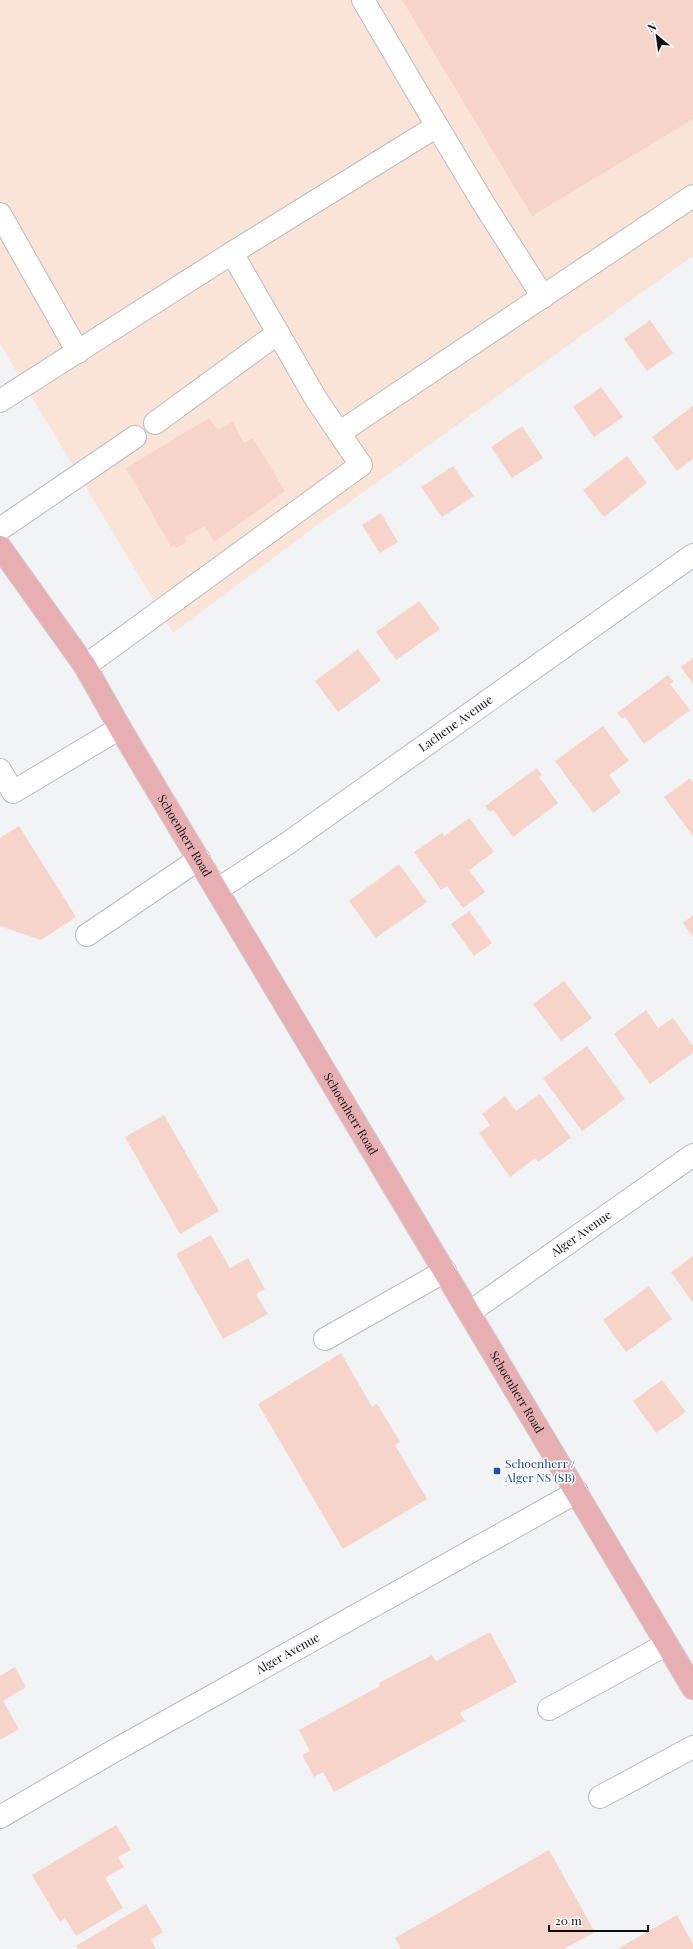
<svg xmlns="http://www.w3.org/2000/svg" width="693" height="1949" font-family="'Playfair Display',serif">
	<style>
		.commercial { fill: #fae4d7 }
		.building { fill: #f7d4c9 }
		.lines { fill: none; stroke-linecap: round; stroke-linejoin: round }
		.minor-casing { stroke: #babbbd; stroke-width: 24 }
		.major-casing { stroke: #cfcfcf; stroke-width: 24 }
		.minor { stroke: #fff; stroke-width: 22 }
		.major { stroke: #e8afb2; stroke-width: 22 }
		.transit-dot { fill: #1a4fb4; stroke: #fff; stroke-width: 1.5 }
		.labels { text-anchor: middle; stroke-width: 3; stroke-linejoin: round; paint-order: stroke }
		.street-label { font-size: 12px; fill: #0e0e0f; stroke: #fff }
		.transit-label { font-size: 12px; fill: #164399; stroke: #fff; text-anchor: start }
	</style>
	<rect width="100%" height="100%" fill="#f2f3f5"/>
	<path class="commercial" d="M0 0H693V256L316 526 173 633 0 344Z"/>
	<path class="building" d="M402 0H693V119L532 216Z
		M650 320 673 353 647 371 624 339Z
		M601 387 623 417 594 437 573 407Z
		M693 406V459L677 471 652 437Z
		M209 418 218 430 233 422 244 443 253 438 285 491 214 542 205 526 185 537 187 542 176 548 174 545 171 547 126 468Z
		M522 426 543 458 512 478 491 447Z
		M627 456 647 483 604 517 583 490Z
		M453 466 474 496 442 517 421 487Z
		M381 513 398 542 380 553 362 525Z
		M419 601 440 629 396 660 376 632Z
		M358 649 381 680 338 712 315 681Z
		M693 658V684L681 667Z
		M668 675 674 682 670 684 690 710 644 744 625 717 622 719 617 713Z
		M603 726 629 761 609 775 621 792 593 813 555 761Z
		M537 768 542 775 539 777 558 803 513 837 493 810 490 812 485 806Z
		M690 778 693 782V836L664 797Z
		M469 818 494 852 469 870 485 892 463 908 447 886 441 890 414 852 442 833 444 836Z
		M19 826 76 917 41 940 0 926V838Z
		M399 864 427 902 376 938 349 901Z
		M469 911 492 943 474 956 451 924Z
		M693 915V937L683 923Z
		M564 981 592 1018 561 1041 533 1004Z
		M646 1010 658 1028 673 1018 693 1046V1053L650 1084 614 1034Z
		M587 1046 625 1099 582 1131 543 1078Z
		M540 1094 571 1138 538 1162 535 1158 510 1177 479 1133 490 1125 482 1114 505 1096 516 1111Z
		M164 1115 219 1211 180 1234 125 1137Z
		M211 1235 230 1268 248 1258 265 1289 256 1294 268 1314 223 1339 176 1254Z
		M693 1256V1303L671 1272Z
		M649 1286 672 1319 626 1352 603 1320Z
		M341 1353 372 1407 377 1404 400 1442 395 1445 427 1499 343 1549 258 1404Z
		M662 1380 686 1412 656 1433 633 1401Z
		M490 1632 517 1682 460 1713 465 1721 334 1792 323 1772 314 1777 302 1755 310 1751 299 1730 380 1686 379 1683 432 1655 436 1661Z
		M15 1667 26 1687 3 1701 19 1729 0 1740V1676Z
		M116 1825 131 1850 118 1857 124 1867 105 1878 123 1908 76 1936 65 1918 60 1922 32 1875Z
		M549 1850 595 1932 564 1949H401L395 1938Z
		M146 1904 163 1932 151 1940 156 1949H78L76 1946Z
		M677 1915 693 1944V1949H617Z"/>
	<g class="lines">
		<g class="minor-casing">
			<g id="minor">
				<path d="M437 126 482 201 543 297"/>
				<path d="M0 214 78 352"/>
				<path d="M232 253 437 126 363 0"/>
				<path d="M0 401 232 253 316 399 361 465 85 666"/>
				<path d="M155 423 278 333"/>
				<path d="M339 433 693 196"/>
				<path d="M0 529 135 437"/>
				<path d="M0 770 13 792 120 728"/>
				<path id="s1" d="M217 890 288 843 693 555"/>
				<path d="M87 935 199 859"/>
				<path id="s2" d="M470 1312 693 1155"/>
				<path d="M325 1339 445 1271"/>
				<path d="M549 1709 667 1644"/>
				<path d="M600 1797 693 1747"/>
				<path id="s3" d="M0 1817 112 1752 577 1492"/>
			</g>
		</g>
		<g class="major-casing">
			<g id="major">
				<path id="s4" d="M0 547 85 666 120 728 693 1688"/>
			</g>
		</g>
		<use href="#minor" class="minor"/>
		<use href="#major" class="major"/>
	</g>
	<rect class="transit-dot" x="493" y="1467" width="8" height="8" rx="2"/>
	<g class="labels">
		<g class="street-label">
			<text dy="4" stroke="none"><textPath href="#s1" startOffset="291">Lachene Avenue</textPath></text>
			<text dy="4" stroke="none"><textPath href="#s4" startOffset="343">Schoenherr Road</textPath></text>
			<text dy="4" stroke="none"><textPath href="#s4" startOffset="667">Schoenherr Road</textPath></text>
			<text dy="4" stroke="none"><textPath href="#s2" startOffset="136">Alger Avenue</textPath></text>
			<text dy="4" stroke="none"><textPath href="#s4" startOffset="991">Schoenherr Road</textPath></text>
			<text dy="4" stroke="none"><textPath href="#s3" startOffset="331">Alger Avenue</textPath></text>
		</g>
		<g class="transit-label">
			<text x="505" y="1468">Schoenherr /<tspan x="505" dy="14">Alger NS (SB)</tspan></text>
		</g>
	</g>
	<g transform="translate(657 36) rotate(331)" stroke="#ffffff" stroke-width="3" paint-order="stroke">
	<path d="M0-3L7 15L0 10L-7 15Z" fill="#0e0e0f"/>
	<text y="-6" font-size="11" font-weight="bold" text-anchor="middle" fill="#0e0e0f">N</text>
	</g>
	<path d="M549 1925v6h99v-6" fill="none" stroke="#0e0e0f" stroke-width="2"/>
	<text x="555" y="1925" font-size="12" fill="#0e0e0f" stroke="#ffffff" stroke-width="3" paint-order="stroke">20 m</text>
</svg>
